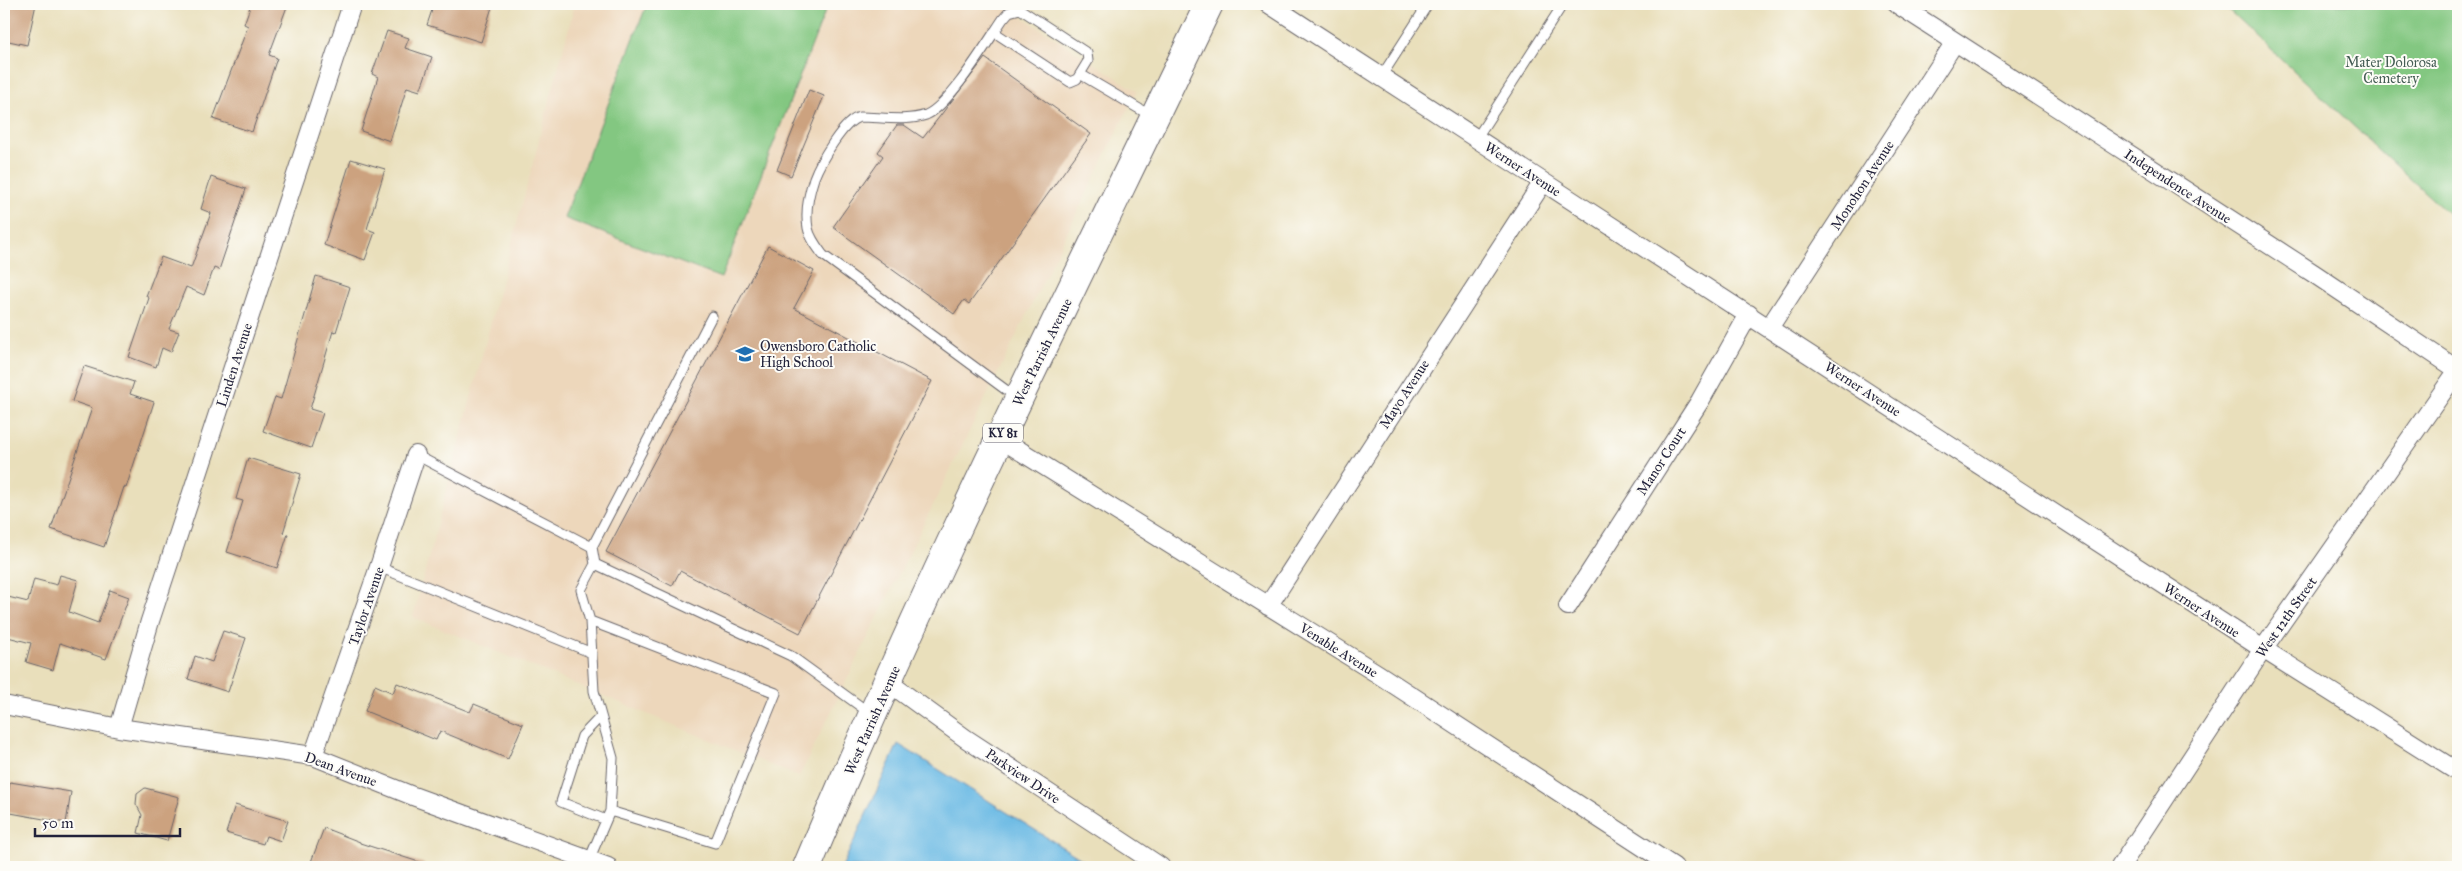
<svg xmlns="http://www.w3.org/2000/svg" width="2462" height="871" font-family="'IM FELL Great Primer',serif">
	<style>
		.built { fill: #edd7bb }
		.green { fill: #83c781; stroke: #52745e }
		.water { fill: #69b9e4; stroke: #466e90 }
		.building { fill: #cca27f }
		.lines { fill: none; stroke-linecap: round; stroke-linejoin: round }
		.service-casing { stroke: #686468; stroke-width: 11 }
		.minor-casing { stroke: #686468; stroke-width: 20 }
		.primary-casing { stroke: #686468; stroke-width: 30 }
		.service { stroke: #fff; stroke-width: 9 }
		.minor { stroke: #fff; stroke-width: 18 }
		.primary { stroke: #fff; stroke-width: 28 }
		.labels { text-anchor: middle; stroke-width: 4; stroke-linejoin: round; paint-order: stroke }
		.shield { fill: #fdfcf7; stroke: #646373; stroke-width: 1 }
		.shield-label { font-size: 12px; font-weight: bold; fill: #22223b }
		.park-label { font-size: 14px; fill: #445c54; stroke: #fdfcf7 }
		.street-label { font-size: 14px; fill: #22223b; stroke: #fdfcf7 }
		.poi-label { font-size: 14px; fill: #22223b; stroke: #fdfcf7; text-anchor: start }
	</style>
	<rect width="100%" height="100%" fill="#fdfcf7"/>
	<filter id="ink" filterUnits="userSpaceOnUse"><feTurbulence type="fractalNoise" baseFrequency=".02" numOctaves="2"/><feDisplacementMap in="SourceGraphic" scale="10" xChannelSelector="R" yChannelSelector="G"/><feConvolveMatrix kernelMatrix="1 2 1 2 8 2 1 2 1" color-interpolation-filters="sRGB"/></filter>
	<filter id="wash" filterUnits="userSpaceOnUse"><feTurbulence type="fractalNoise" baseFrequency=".0096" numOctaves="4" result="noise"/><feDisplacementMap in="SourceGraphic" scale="20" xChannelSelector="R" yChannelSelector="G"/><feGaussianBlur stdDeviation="1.12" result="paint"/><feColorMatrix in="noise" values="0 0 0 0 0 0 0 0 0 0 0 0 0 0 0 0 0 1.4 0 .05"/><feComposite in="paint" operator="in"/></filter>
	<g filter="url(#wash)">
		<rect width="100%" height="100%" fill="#e9dfbb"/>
		<path class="built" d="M575 4H1002L1137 91 799 777 413 617Z"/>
		<path class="green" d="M647 4H828L721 278 564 218Z
			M2222 4H2458V223Z"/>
		<path class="water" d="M898 744 1094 867H842Z"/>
		<g id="blocks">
			<path class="building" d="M4 4H36L27 45 4 40Z
				M251 4H288L269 55 277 58 252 132 213 119 248 26 244 24Z
				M434 4H493L481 42 427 25Z
				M387 31 409 38 405 48 432 57 420 91 407 87 390 141 361 131 378 77 372 74Z
				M985 58 1091 134 969 304 964 300 954 314 833 227 883 156 878 152 897 125H904L923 138Z
				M809 90 824 96 791 176 777 170Z
				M351 159 385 169 367 229 375 232 365 260 324 245Z
				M211 177 246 189 219 270 214 268 204 295 186 287 169 329 179 332 171 352 162 348 156 367 129 357 149 298 146 296 161 257 191 268 211 213 201 209Z
				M768 246 814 271 794 308 932 381 800 633 680 571 672 586 606 552Z
				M316 276 350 287 336 332 333 331 310 409 323 413 311 448 263 431 275 397 281 399Z
				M84 366 134 382 130 394 154 402 126 488 124 487 104 547 51 529 92 408 72 401Z
				M248 458 301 474 283 533 288 534 277 568 227 552 243 501 236 499Z
				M60 575 78 580 69 612 98 623 110 590 129 597 106 659 60 643 53 670 26 662 31 643 4 636V596L28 602 34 579 57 585Z
				M223 631 246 638 228 692 188 679 195 656 212 662Z
				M397 683 470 712 474 704 523 724 508 759 440 731 436 740 365 711 375 685 393 693Z
				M10 782 71 792 66 823 5 812Z
				M145 788 179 797 167 841 138 833 142 815 136 804 137 794Z
				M235 805 288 821 281 841 266 836 263 844 226 833Z
				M324 828 360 842V843L425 864 424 867H309Z"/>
		</g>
	</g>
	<g filter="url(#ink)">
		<use href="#blocks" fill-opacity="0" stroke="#686468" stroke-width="1"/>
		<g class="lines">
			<g class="service-casing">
				<path id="service" d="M994 32 1070 82 1077 79 1088 61 1087 53 1020 9 1009 12 1003 19C988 41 949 106 926 115 906 122 880 117 860 117 844 120 820 162 814 178 809 193 805 212 808 228 810 238 817 247 823 255L1006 390 1018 395
					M1080 74 1153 117
					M1381 77 1428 4
					M1476 139 1563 4
					M416 455 592 547
					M595 564 592 547 712 316
					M379 567 592 653
					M590 621 581 590 595 564 791 656 871 714
					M601 716 582 736 561 802 606 820
					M589 860 610 811 715 843 776 693 590 621 594 691 613 758 610 811"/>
			</g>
			<g class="minor-casing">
				<path id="minor" d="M1269 4 2263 649 2458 772
					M1897 4 2313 273 2458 370
					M1769 328 1955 42
					M1001 439 1378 674 1674 867
					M1268 606 1543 182
					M1568 606 1700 401 1749 314
					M888 682 965 738 1161 867
					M4 705 119 728 313 756 413 796 608 867
					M119 728 150 621 352 4
					M313 756 379 567 416 455
					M2120 867 2263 649 2458 370"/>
			</g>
			<g class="primary-casing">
				<path id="primary" d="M807 867C929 574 1072 290 1209 4"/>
			</g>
			<use href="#service" class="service"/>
			<use href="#minor" class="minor"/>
			<use href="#primary" class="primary"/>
		</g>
	</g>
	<defs>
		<g id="school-bare" transform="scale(1.5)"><path d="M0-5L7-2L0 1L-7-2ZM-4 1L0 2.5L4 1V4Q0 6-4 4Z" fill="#1f6fb2" stroke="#fdfcf7" stroke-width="2.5" paint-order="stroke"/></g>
	</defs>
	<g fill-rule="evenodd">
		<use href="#school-bare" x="745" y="354"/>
	</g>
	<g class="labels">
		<rect class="shield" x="983" y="423.5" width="40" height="19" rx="4"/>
		<g class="shield-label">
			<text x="1003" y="437">KY 81</text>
		</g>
		<g class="park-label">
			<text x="2391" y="67">Mater Dolorosa<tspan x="2391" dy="16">Cemetery</tspan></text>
		</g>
		<g class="street-label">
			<text transform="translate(1523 169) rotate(33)" y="5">Werner Avenue</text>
			<text transform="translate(1862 185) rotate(-57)" y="5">Monohon Avenue</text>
			<text transform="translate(2178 186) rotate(33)" y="5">Independence Avenue</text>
			<text transform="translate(1042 352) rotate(-64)" y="5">West Parrish Avenue</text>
			<text transform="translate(234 365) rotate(-72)" y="5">Linden Avenue</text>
			<text transform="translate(1863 389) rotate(33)" y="5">Werner Avenue</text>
			<text transform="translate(1404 394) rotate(-57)" y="5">Mayo Avenue</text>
			<text transform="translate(1661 461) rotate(-57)" y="5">Manor Court</text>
			<text transform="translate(366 606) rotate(-71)" y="5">Taylor Avenue</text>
			<text transform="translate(2202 610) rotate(33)" y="5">Werner Avenue</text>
			<text transform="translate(2286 617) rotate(-55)" y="5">West 12th Street</text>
			<text transform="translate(1339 650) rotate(32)" y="5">Venable Avenue</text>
			<text transform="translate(872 720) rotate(-66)" y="5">West Parrish Avenue</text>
			<text transform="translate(341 769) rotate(20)" y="5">Dean Avenue</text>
			<text transform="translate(1023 776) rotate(34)" y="5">Parkview Drive</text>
		</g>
		<g class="poi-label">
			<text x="760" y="351">Owensboro Catholic<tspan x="760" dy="16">High School</tspan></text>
		</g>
	</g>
	<rect width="2462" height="871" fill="none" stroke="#fdfcf7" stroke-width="20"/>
	<path d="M35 828v8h145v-8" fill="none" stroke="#22223b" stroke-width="2.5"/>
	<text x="42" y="828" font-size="15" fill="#22223b" stroke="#fdfcf7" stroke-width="4" paint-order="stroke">50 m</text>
</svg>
